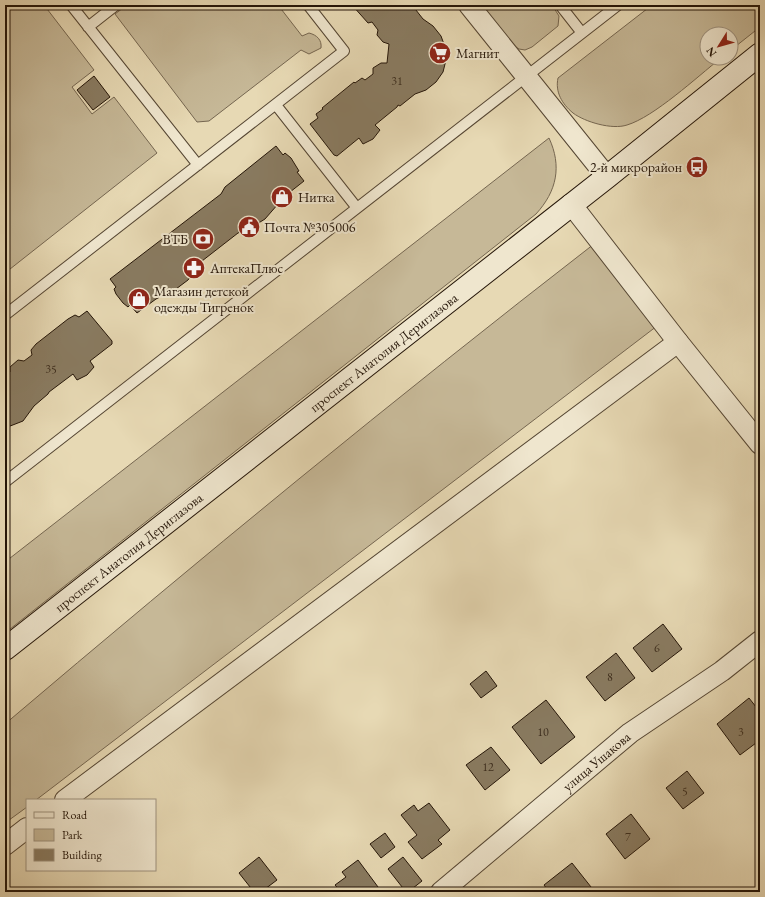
<svg xmlns="http://www.w3.org/2000/svg" width="765" height="897" font-family="'EB Garamond',serif">
	<style>
		.green { fill: #c6b897; stroke: #756650 }
		.building { fill: #897b61; stroke: #241508 }
		.lines { fill: none; stroke-linecap: round; stroke-linejoin: round }
		.lane-casing { stroke: #554633; stroke-width: 12 }
		.street-casing { stroke: #554633; stroke-width: 22 }
		.secondary-casing { stroke: #241508; stroke-width: 24 }
		.lane { stroke: #efe6ce; stroke-width: 10 }
		.street { stroke: #efe6ce; stroke-width: 20 }
		.secondary { stroke: #efe6ce; stroke-width: 22 }
		.labels { text-anchor: middle; stroke-width: 4; stroke-linejoin: round; paint-order: stroke }
		.number-label { font-size: 12px; fill: #3d2e1e }
		.poi-label { font-size: 14px; fill: #241508; stroke: #efe6ce; text-anchor: start }
		.street-label { font-size: 14px; fill: #241508; stroke: #efe6ce }
	</style>
	<rect width="100%" height="100%" fill="#e7d9b4"/>
	<filter id="stains"><feTurbulence type="fractalNoise" baseFrequency=".005" numOctaves="4"/><feColorMatrix values="0 0 0 0 .2 0 0 0 0 .09 0 0 0 0 .02 0 0 0 .5 -.17"/></filter>
	<radialGradient id="worn" r=".72"><stop offset=".6" stop-color="#630" stop-opacity="0"/><stop offset="1" stop-color="#630" stop-opacity=".3"/></radialGradient>
	<path class="green" d="M5 5H44L94 70 72 87 92 114 114 97 157 153 5 273Z
		M127 5H278L302 36 309 33C317 35 322 40 321 48L309 54 301 50 209 121 197 122 115 14Z
		M481 5H552L559 16 558 26 532 47 525 50 519 49 510 43Z
		M652 5H760V27L731 50V34H707V58H721C697 77 654 117 627 125 612 130 585 122 573 113 562 104 555 92 558 78Z
		M549 138C562 166 557 191 536 214L5 633V562Z
		M594 244 657 326 36 800H27V807L5 823V724C198 560 394 399 594 244Z"/>
	<path class="building" d="M352 5H412L423 19 433 26 441 36 445 47 446 60 443 72 436 82 426 90 415 94 400 106 398 105 397 107 375 125 380 130 373 139 363 144 359 138 337 156 334 155 310 124 318 118 316 114 323 109 322 108 354 82 355 83 362 78 365 80 373 74V68L381 63H387L389 44 383 42 377 35 378 30 372 22 368 23Z
		M94 76 110 97 93 110 77 90Z
		M276 146 283 155 285 153 291 158 299 171 297 172 304 181 285 196 265 219 252 227 238 233 202 261 188 280 176 289 156 299 137 313 130 305 128 307 123 303 116 294 114 289 116 287 110 279 221 194 225 187Z
		M87 311 112 341V344L90 361 94 367 87 375 77 380 73 374 49 392 48 394 34 406 23 421 5 428V372H10V367L18 360 24 361 32 355 31 350 36 344 68 319 75 315 79 317Z
		M663 624 682 649 652 672 633 648Z
		M616 653 635 678 605 701 586 677Z
		M486 671 497 686 481 698 470 684Z
		M749 698 760 712V740L740 755 717 724Z
		M546 700 575 737 541 764 512 727Z
		M491 747 510 770 485 790 466 765Z
		M687 771 704 793 683 809 666 788Z
		M429 803 450 830 438 840 442 844 422 859 408 842 417 835 401 815 414 805 418 811Z
		M631 814 650 839 625 859 606 834Z
		M385 833 395 847 381 858 370 844Z
		M259 857 277 880 261 892H254L239 873Z
		M403 857 422 881 408 892H406L388 869Z
		M358 860 381 891 380 892H341L335 885 346 877 342 872Z
		M572 863 595 892H549L544 885Z"/>
	<g class="lines">
		<g class="lane-casing">
			<path id="lane" d="M71 5 198 165
				M560 5 582 33
				M88 27 116 5
				M276 105 357 208
				M5 315 344 51 308 5
				M5 482 618 5"/>
		</g>
		<g class="street-casing">
			<g id="street">
				<path d="M469 5 607 177"/>
				<path d="M571 204 678 342 760 444"/>
				<path d="M65 800 678 342"/>
				<path d="M5 845 27 828"/>
				<path id="s1" d="M441 892 630 733 722 671 760 641"/>
			</g>
		</g>
		<g class="secondary-casing">
			<g id="secondary">
				<path id="s2" d="M5 649 607 177 760 54"/>
			</g>
		</g>
		<use href="#lane" class="lane"/>
		<use href="#street" class="street"/>
		<use href="#secondary" class="secondary"/>
	</g>
	<defs>
		<g id="supermarket-disc" transform="scale(1.15)"><circle r="9.5" fill="#8f2418" stroke="#efe6ce"/><path d="M-6-5.5h2.5l.6 2H6L4.5 2H-2.5L-4.4-4H-6ZM-1.5 3.2a1.3 1.3 0 1 0 .1 0ZM3 3.2a1.3 1.3 0 1 0 .1 0Z" fill="#fff"/></g>
		<g id="bus-disc" transform="scale(1.15)"><circle r="9.5" fill="#8f2418" stroke="#efe6ce"/><path d="M-5-6H5V4H4V6H2V4H-2V6H-4V4H-5ZM-3.5-4V0h7V-4ZM-3.5 1.2v1.5H-2V1.2ZM2 1.2v1.5H3.5V1.2Z" fill="#fff"/></g>
		<g id="shop-disc" transform="scale(1.15)"><circle r="9.5" fill="#8f2418" stroke="#efe6ce"/><path d="M-5-2.5h2.3a2.7 3.5 0 0 1 5.4 0H5L5.5 6h-11ZM-1.5-2.5h3a1.5 2.3 0 0 0-3 0Z" fill="#fff"/></g>
		<g id="civic-disc" transform="scale(1.15)"><circle r="9.5" fill="#8f2418" stroke="#efe6ce"/><path d="M-.6-6.5H3V-4.5H.6V-3L4-1V1h2V6H-6V1h2V-1L-.6-3ZM-1.2 2.5V6h2.4V2.5Z" fill="#fff"/></g>
		<g id="bank-disc" transform="scale(1.15)"><circle r="9.5" fill="#8f2418" stroke="#efe6ce"/><path d="M-6-4H6V4H-6ZM0-2.3a2.3 2.3 0 1 0 0 4.6a2.3 2.3 0 1 0 0-4.6Z" fill="#fff"/></g>
		<g id="pharmacy-disc" transform="scale(1.15)"><circle r="9.5" fill="#8f2418" stroke="#efe6ce"/><path d="M-2-6h4v4h4v4h-4v4h-4v-4h-4v-4h4Z" fill="#fff"/></g>
	</defs>
	<g fill-rule="evenodd">
		<use href="#supermarket-disc" x="440" y="53"/>
		<use href="#bus-disc" x="697" y="167"/>
		<use href="#shop-disc" x="282" y="197"/>
		<use href="#civic-disc" x="249" y="227"/>
		<use href="#bank-disc" x="203" y="239"/>
		<use href="#pharmacy-disc" x="194" y="268"/>
		<use href="#shop-disc" x="139" y="299"/>
	</g>
	<g class="labels">
		<g class="number-label">
			<text x="397" y="85">31</text>
			<text x="51" y="373">35</text>
			<text x="657" y="652">6</text>
			<text x="610" y="681">8</text>
			<text x="543" y="736">10</text>
			<text x="741" y="736">3</text>
			<text x="488" y="771">12</text>
			<text x="685" y="795">5</text>
			<text x="628" y="841">7</text>
		</g>
		<g class="poi-label">
			<text x="456" y="58">Магнит</text>
			<text x="682" y="172" text-anchor="end">2-й микрорайон</text>
			<text x="298" y="202">Нитка</text>
			<text x="264" y="232">Почта №305006</text>
			<text x="188" y="244" text-anchor="end">ВТБ</text>
			<text x="210" y="273">АптекаПлюс</text>
			<text x="154" y="296">Магазин детской<tspan x="154" dy="16">одежды Тигренок</tspan></text>
		</g>
		<g class="street-label">
			<text dy="5" stroke="none"><textPath href="#s2" startOffset="481">проспект Анатолия Дериглазова</textPath></text>
			<text dy="5" stroke="none"><textPath href="#s2" startOffset="157">проспект Анатолия Дериглазова</textPath></text>
			<text dy="5" stroke="none"><textPath href="#s1" startOffset="203">улица Ушакова</textPath></text>
		</g>
	</g>
	<rect width="765" height="897" fill="none" stroke="#e7d9b4" stroke-width="20"/>
	<rect x="6" y="6" width="753" height="885" fill="none" stroke="#241508" stroke-width="2"/>
	<rect x="10" y="10" width="745" height="877" fill="none" stroke="#241508"/>
	<rect x="26" y="799" width="130" height="72" fill="#efe6ce" stroke="#9e927f"/>
	<rect x="34" y="812" width="20" height="6" fill="#efe6ce" stroke="#9e927f"/>
	<text x="62" y="819" font-size="12" fill="#241508">Road</text>
	<rect x="34" y="829" width="20" height="12" fill="#c6b897" stroke="#9e927f"/>
	<text x="62" y="839" font-size="12" fill="#241508">Park</text>
	<rect x="34" y="849" width="20" height="12" fill="#897b61" stroke="#9e927f"/>
	<text x="62" y="859" font-size="12" fill="#241508">Building</text>
	<g transform="translate(719 46) rotate(233)"><circle r="19" fill="#efe6ce" stroke="#9e927f"/>
	<path d="M0-3L7 15L0 10L-7 15Z" fill="#8f2418"/>
	<text y="-6" font-size="11" font-weight="bold" text-anchor="middle" fill="#241508">N</text>
	</g>
	<rect width="100%" height="100%" filter="url(#stains)"/>
	<rect width="100%" height="100%" fill="url(#worn)"/>
</svg>
